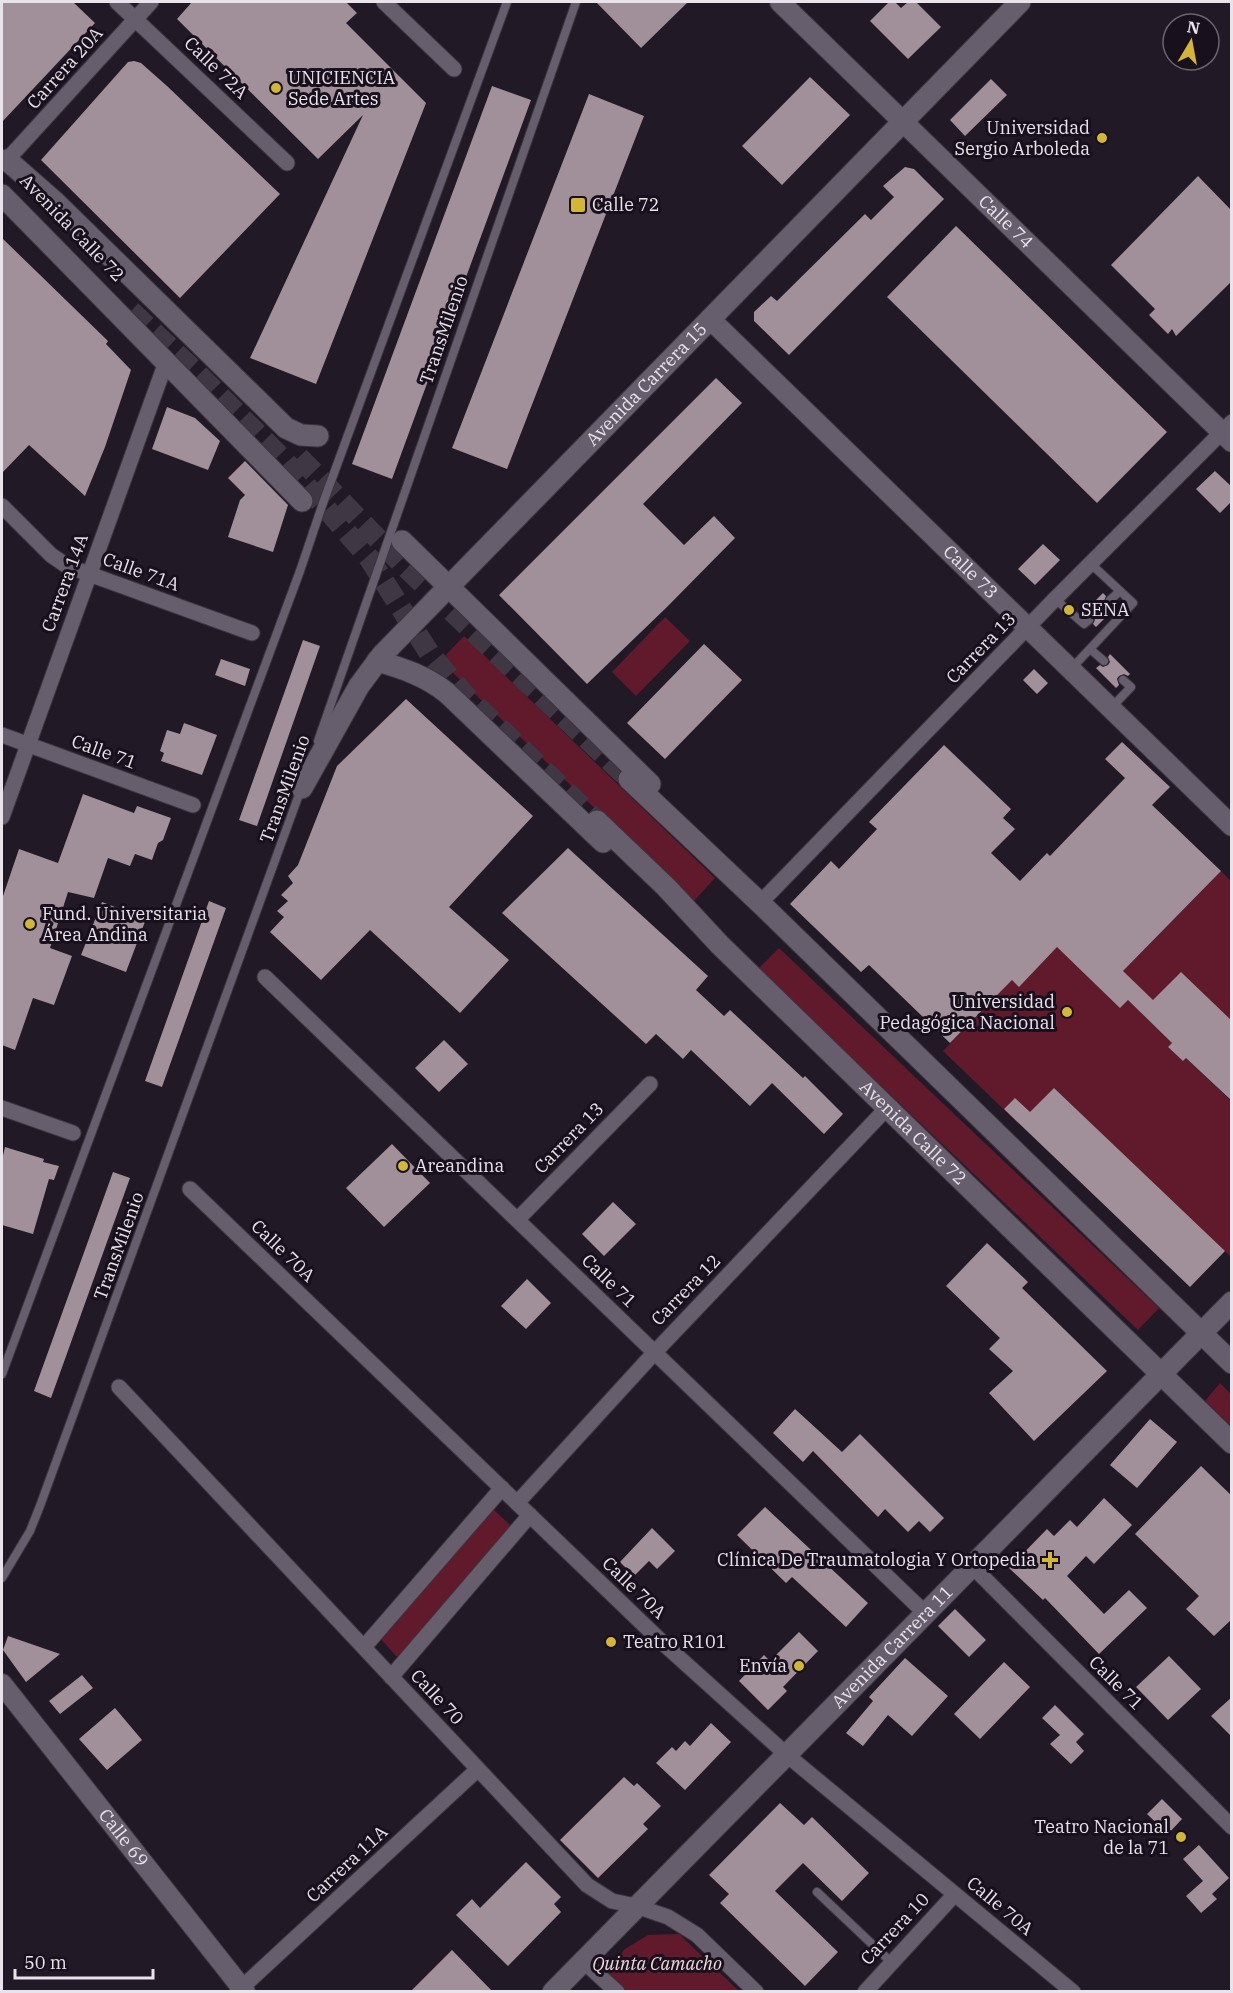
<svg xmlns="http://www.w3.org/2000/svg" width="1233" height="1993" font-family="'IBM Plex Serif',serif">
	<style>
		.green { fill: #601a2b }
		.building { fill: #a18f9a }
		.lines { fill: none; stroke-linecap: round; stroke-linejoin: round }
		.secondary-tunnel { stroke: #3f3744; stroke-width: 21; stroke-dasharray: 21 10; stroke-linecap: butt }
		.service-casing { stroke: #3c3640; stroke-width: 10 }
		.minor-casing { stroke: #3c3640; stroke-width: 17 }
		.tertiary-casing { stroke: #3c3640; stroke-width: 22 }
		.secondary-casing { stroke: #3c3640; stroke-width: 23 }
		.service { stroke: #675e6d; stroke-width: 8 }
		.minor { stroke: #675e6d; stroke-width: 15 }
		.tertiary { stroke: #675e6d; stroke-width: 20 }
		.secondary { stroke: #675e6d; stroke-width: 21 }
		.poi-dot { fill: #d3b635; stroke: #18101c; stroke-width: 2 }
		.labels { text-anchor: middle; stroke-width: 6; stroke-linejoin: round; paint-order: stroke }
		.street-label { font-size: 18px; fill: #e9e3ec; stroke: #18101c }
		.poi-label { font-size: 18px; fill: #e9e3ec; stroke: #18101c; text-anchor: start }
		.park-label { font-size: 18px; font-style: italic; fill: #f2d7db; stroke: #18101c }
	</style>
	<rect width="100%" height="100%" fill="#211926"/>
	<path class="green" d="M665 617 690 641 636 696 612 672Z
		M464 636 715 878 693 902 454 674 443 658Z
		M1221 871 1231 881V1021L1181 972 1141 1013 1172 1043 1168 1047 1183 1061 1186 1058 1231 1101V1257L1054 1088 1019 1124 943 1051 1012 980 1019 986 1073 931 1121 1007 1140 988 1123 971Z
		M779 948 1159 1308 1138 1330 758 969Z
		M1220 1383 1231 1394V1426L1205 1401Z
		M493 1509 510 1525V1529L401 1656H396L380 1638Z
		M679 1934 739 1991H627L606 1972 625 1949 648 1935Z"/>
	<path class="building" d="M2 2H73L95 23 2 122Z
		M192 2H346L357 13 346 23 426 103 316 384 250 358 363 115 318 159 177 19Z
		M596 2H688L641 48Z
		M889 2H895L901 8 908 2H916L941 27 908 59 870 21Z
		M134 61 141 63 167 86 280 194 180 298 41 160 128 62Z
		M810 77 850 115 782 185 742 146Z
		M991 79 1007 95 965 136 950 120Z
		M492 86 531 100 392 479 352 464Z
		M589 94 644 116 507 469 452 448Z
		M905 167 914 169 944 199 789 355 754 321V312L771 296 777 301 865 214 871 220 894 197 883 186Z
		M1198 176 1232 211V281L1176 336 1172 329 1168 334 1149 315 1155 309 1111 265Z
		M956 226 1167 432 1097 503 887 297Z
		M2 238 108 341 106 344 131 370 105 447 85 496 29 445 2 473Z
		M716 378 742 403 643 504 684 545 714 516 735 538 667 607 587 684 499 595Z
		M167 407 195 418 220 441 208 470 152 449Z
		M245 461 288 505 273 552 228 537 240 500 245 495 228 478Z
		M1215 471 1232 487V501L1220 513 1196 489Z
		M1043 544 1060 560 1035 585 1018 569Z
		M1103 593 1106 596 1104 601 1106 604 1111 606 1115 604 1117 606 1096 627 1093 624 1095 620 1093 616 1089 614 1085 616 1082 614Z
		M303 640 320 646 257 826 239 820Z
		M704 644 742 680 665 759 627 723Z
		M1110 654 1130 674 1128 676 1124 674 1119 676 1117 679 1119 685 1116 688 1096 668 1100 665 1103 667 1108 665 1110 662 1108 657Z
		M221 659 250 669 245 686 215 675Z
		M1034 669 1048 683 1037 694 1023 680Z
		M406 699 533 816 449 907 509 960 460 1013 370 930 321 980 270 932 284 917 277 911 288 901 281 895 293 883 288 876 298 865 337 766Z
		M184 723 217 735 202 775 161 761 164 753 160 751 167 730 180 734Z
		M1122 742 1170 787 1152 805 1221 871 1123 971 1153 1000 1181 972 1232 1021V1101L1186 1058 1183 1061 1168 1047 1172 1043 1128 1000 1120 1008 1057 947 1019 987 1012 980 950 1043 869 965 861 972 790 904 831 861 839 869 877 829 869 822 944 745 1011 809 1003 818 1015 829 991 853 1020 881 1047 853 1050 856 1125 778 1105 759Z
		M83 794 134 813 137 806 171 818 163 840 158 843 152 860 135 854 130 866 108 858 94 898 68 892 50 948 72 956 54 1005 33 998 15 1050 2 1045V899L19 849 58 863Z
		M568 848 708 976 696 990 724 1016 730 1010 803 1078 805 1076 843 1114 824 1134 772 1083 750 1106 691 1050 683 1059 656 1034 646 1044 502 913Z
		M209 901 226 908 162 1087 145 1081Z
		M102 902 146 919 126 972 81 955Z
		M444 1040 468 1064 439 1092 415 1068Z
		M1054 1088 1225 1251 1190 1287 1004 1109 1015 1098 1030 1112Z
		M392 1144 430 1183 384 1227 346 1188Z
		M5 1147 44 1159 43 1162 59 1166 54 1180 49 1179 33 1234 2 1225V1160Z
		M113 1172 130 1178 51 1398 34 1391Z
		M613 1202 636 1224 604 1256 582 1234Z
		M987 1243 1028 1282 1022 1288 1107 1371 1034 1441 989 1393 1013 1371 989 1349 1000 1338 946 1286Z
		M527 1279 551 1303 526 1329 501 1306Z
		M795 1409 842 1452 860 1434 944 1518 930 1532 919 1521 908 1532 885 1509 878 1517 813 1451 803 1462 773 1433Z
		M1150 1419 1177 1442 1137 1488 1110 1465Z
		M1201 1466 1232 1496V1619L1214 1636 1186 1609 1199 1596 1135 1534Z
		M1104 1498 1132 1525 1094 1564 1086 1556 1067 1576 1104 1614 1129 1590 1147 1608 1099 1654 1045 1598 1043 1600 1009 1568 1047 1529 1054 1536 1070 1520 1077 1527Z
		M765 1507 868 1603 846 1627 792 1577 786 1583 737 1535Z
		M652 1528 675 1551 657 1569 649 1561 634 1576 620 1562Z
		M955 1609 986 1640 969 1657 938 1626Z
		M799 1632 818 1651 783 1687 787 1691 768 1710 739 1681 764 1655 770 1661Z
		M8 1636 60 1654 26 1682 3 1650Z
		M1169 1656 1201 1689 1168 1720 1136 1687Z
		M905 1658 948 1696 912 1736 888 1715 863 1746 846 1733 873 1701 869 1697Z
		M1004 1662 1030 1687 980 1739 954 1714Z
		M82 1675 93 1688 60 1714 49 1701Z
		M1232 1697V1737L1211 1716Z
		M1055 1705 1084 1734 1076 1742 1084 1751 1071 1764 1050 1744 1060 1735 1042 1718Z
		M115 1708 142 1740 107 1770 79 1739Z
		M711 1723 731 1742 685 1790 656 1763 672 1747 676 1751 685 1741 690 1746Z
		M624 1777 634 1786 637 1783 661 1806 643 1824 648 1829 598 1878 560 1840Z
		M1162 1799 1182 1819 1168 1834 1147 1814Z
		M780 1803 804 1825 812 1817 869 1873 842 1901 803 1863 775 1891 838 1952 805 1986 720 1903 729 1894 709 1875Z
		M1199 1845 1229 1878 1212 1894 1217 1899 1201 1913 1186 1896 1203 1881 1183 1859Z
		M526 1862 561 1897 554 1904 561 1912 508 1966 456 1915 472 1899 480 1908Z
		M452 1950 493 1992H410Z"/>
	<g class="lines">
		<path class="secondary-tunnel" d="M131 311 193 369 283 459 369 558 430 654 466 696 597 821
			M299 457 402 564 629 779"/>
		<g class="service-casing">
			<path id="service" d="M1055 599 1084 624 1089 620
				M1110 600 1120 591
				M1090 649 1104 661
				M1071 669 1133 603 1091 564
				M1112 707 1131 687 1123 680
				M318 741 576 2
				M2 1374 300 571 323 503 507 2
				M2 1578 30 1531 40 1506 301 789
				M817 1892 891 1962"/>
		</g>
		<g class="minor-casing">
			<path id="minor" d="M117 2 287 163
				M384 2 454 69
				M7 160 151 2
				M2 506 51 555 67 566 252 633
				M2 735 193 805
				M2 817 166 362
				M760 903 1055 599 1232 422
				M265 977 926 1614
				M2 1108 73 1133
				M190 1189 665 1645 787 1755 1073 1992
				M517 1220 650 1084
				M119 1387 587 1885 612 1901 636 1906 668 1917 697 1935 756 1992
				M517 1503 655 1352 887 1108
				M972 1566 1232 1827
				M364 1647 502 1488
				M391 1677 530 1515
				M582 1960 617 1992
				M237 1992 478 1769
				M865 1992 955 1894"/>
		</g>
		<g class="tertiary-casing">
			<g id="tertiary">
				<path id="s1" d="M780 2 1232 442"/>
				<path id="s2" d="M710 319 1232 826"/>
				<path id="s3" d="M2 1684 245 1992"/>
			</g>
		</g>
		<g class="secondary-casing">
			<g id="secondary">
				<path d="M7 160 56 203 286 428 301 435 318 436"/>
				<path d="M2 195 302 501"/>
				<path d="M402 541 650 784"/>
				<path d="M377 661C402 668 426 676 447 693L603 842"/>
				<path d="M629 779 760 903 1232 1363"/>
				<path id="s4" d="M302 788 359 686 382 655 1020 2"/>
				<path id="s5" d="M597 821 666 887 720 945 1232 1443"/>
				<path id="s6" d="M553 1992 1232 1302"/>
			</g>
		</g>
		<use href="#service" class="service"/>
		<use href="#minor" class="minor"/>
		<use href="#tertiary" class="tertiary"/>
		<use href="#secondary" class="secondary"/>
	</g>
	<g class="poi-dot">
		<circle cx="276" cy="88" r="6"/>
		<circle cx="1102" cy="138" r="6"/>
		<rect x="570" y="197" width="16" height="16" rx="3"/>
		<circle cx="1069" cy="610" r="6"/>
		<circle cx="30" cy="924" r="6"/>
		<circle cx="1067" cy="1012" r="6"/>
		<circle cx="403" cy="1166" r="6"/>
		<path d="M1047 1551h6v6h6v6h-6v6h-6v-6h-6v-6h6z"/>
		<circle cx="611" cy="1642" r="6"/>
		<circle cx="799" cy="1666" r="6"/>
		<circle cx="1181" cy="1837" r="6"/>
	</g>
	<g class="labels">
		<g class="street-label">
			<text transform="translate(65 68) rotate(-48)" y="6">Carrera 20A</text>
			<text transform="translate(216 68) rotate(44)" y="6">Calle 72A</text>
			<text dy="6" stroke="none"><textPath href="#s1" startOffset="315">Calle 74</textPath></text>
			<text transform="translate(72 228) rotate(46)" y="6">Avenida Calle 72</text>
			<text transform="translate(444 330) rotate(-71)" y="6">TransMilenio</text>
			<text dy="6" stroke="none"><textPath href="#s4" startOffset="534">Avenida Carrera 15</textPath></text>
			<text transform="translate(141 572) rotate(20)" y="6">Calle 71A</text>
			<text dy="6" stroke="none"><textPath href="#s2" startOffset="363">Calle 73</textPath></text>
			<text transform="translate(65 583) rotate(-70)" y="6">Carrera 14A</text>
			<text transform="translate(981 648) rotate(-46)" y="6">Carrera 13</text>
			<text transform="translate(104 752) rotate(20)" y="6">Calle 71</text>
			<text transform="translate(285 789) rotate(-70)" y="6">TransMilenio</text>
			<text dy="6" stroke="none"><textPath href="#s5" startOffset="444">Avenida Calle 72</textPath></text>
			<text transform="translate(569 1138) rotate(-46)" y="6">Carrera 13</text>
			<text transform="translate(119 1246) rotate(-70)" y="6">TransMilenio</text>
			<text transform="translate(283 1251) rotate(44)" y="6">Calle 70A</text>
			<text transform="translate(609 1281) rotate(44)" y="6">Calle 71</text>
			<text transform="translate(686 1290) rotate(-46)" y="6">Carrera 12</text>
			<text transform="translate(634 1588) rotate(44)" y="6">Calle 70A</text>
			<text dy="6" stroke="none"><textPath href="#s6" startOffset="484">Avenida Carrera 11</textPath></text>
			<text transform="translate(1116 1683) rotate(45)" y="6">Calle 71</text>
			<text transform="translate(437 1697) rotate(47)" y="6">Calle 70</text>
			<text dy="6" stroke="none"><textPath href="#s3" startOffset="196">Calle 69</textPath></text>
			<text transform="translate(347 1864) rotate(-43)" y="6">Carrera 11A</text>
			<text transform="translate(1000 1906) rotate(40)" y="6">Calle 70A</text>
			<text transform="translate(895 1929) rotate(-47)" y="6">Carrera 10</text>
		</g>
		<g class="poi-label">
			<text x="288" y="84">UNICIENCIA<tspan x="288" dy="21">Sede Artes</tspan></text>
			<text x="1090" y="134" text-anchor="end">Universidad<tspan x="1090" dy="21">Sergio Arboleda</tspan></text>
			<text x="592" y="211">Calle 72</text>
			<text x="1081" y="616">SENA</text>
			<text x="42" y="920">Fund. Universitaria<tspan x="42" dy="21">Área Andina</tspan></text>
			<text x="1055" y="1008" text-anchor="end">Universidad<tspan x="1055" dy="21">Pedagógica Nacional</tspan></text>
			<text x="415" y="1172">Areandina</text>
			<text x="1036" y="1566" text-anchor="end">Clínica De Traumatologia Y Ortopedia</text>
			<text x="623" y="1648">Teatro R101</text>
			<text x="787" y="1672" text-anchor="end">Envía</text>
			<text x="1169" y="1833" text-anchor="end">Teatro Nacional<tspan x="1169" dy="21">de la 71</tspan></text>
		</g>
		<g class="park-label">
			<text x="657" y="1970">Quinta Camacho</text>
		</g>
	</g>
	<rect width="1233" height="1993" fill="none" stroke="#e9e3ec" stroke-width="6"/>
	<g transform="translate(1191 42) rotate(10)"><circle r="28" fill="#18101c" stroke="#6c646f" stroke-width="1.5"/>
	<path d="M0-4.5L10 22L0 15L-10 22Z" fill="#d3b635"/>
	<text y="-9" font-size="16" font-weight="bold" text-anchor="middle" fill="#e9e3ec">N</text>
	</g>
	<path d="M15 1969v9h138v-9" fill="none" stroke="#e9e3ec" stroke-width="3"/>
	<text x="24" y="1969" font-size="18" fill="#e9e3ec" stroke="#18101c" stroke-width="4.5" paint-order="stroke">50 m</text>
</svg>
